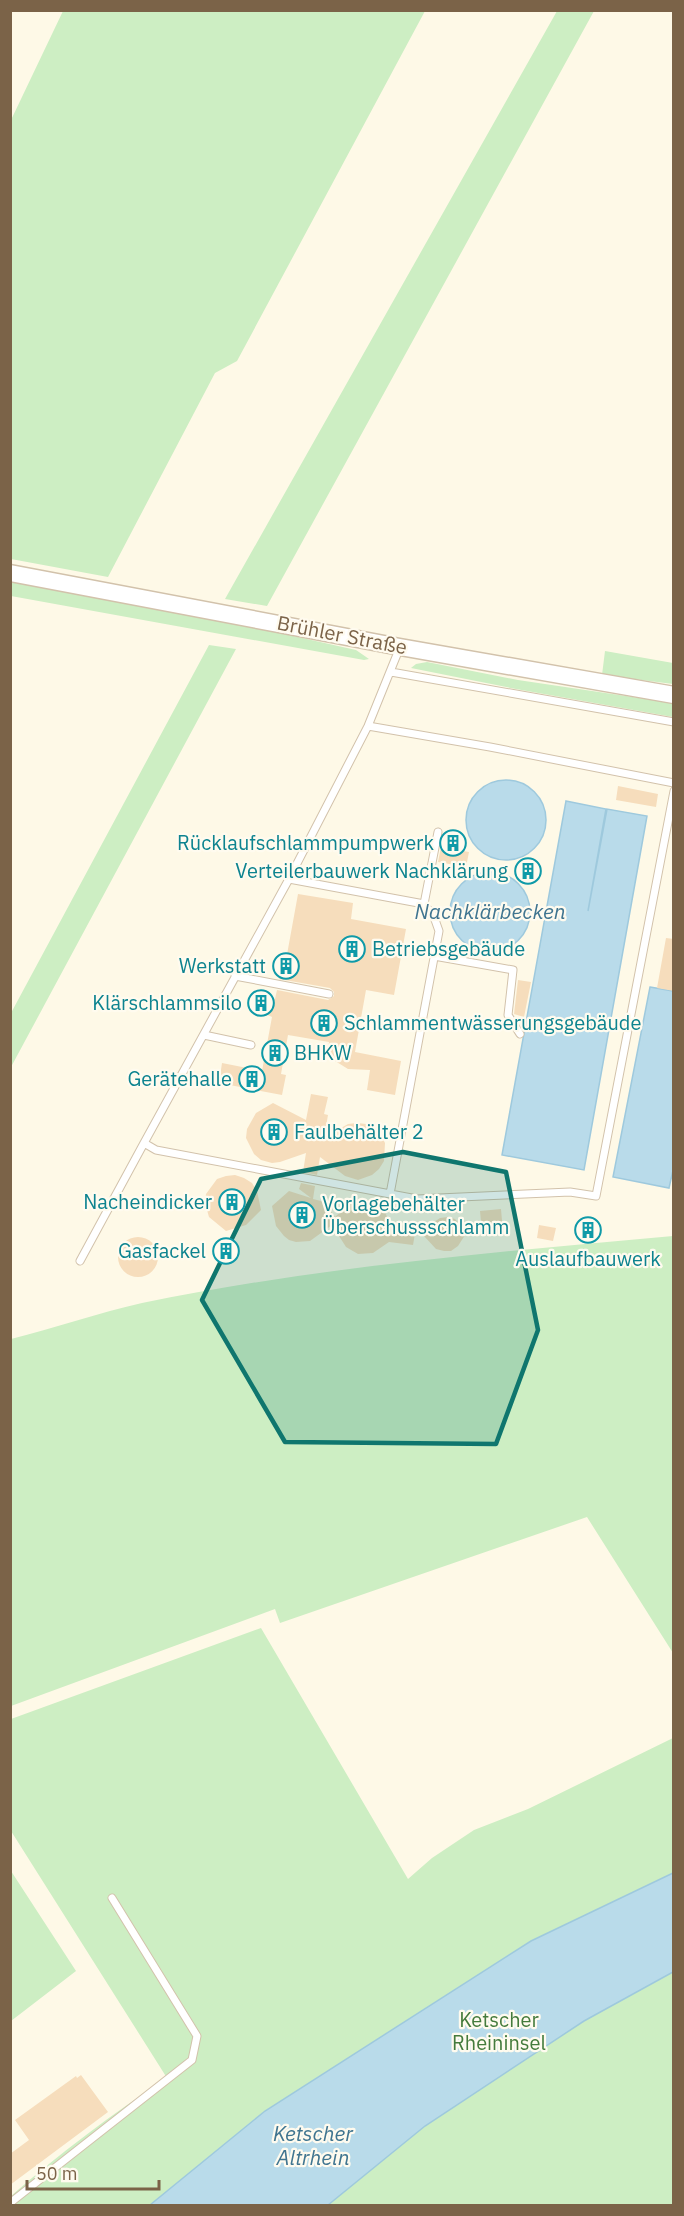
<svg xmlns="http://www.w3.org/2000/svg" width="684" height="2216" font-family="'IBM Plex Sans',sans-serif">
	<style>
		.green { fill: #cdeec3 }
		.water { fill: #b9dbea; stroke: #9ec9dd; stroke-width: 1.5 }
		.building { fill: #f6ddbc }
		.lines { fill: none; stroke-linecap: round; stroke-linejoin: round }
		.service-casing { stroke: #d2c2ab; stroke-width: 9 }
		.tertiary-casing { stroke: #d2c2ab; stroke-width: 19 }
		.service { stroke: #fff; stroke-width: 7 }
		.tertiary { stroke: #fff; stroke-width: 16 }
		.marked { fill: #0f766e; fill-opacity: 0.2; stroke: #0f766e; stroke-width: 4.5; stroke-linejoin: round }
		.labels { text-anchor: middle; stroke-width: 4.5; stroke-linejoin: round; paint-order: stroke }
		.street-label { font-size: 20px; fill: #7b6348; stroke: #fffbef }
		.culture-label { font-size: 20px; fill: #0d838f; stroke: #fffbef; text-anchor: end }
		.park-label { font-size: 20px; fill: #447b3c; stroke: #fffbef }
		.water-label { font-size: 21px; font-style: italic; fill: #407590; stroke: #fffbef }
	</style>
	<rect width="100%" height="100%" fill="#fef9e7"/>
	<path class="green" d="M63 11H425L237 361 215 373 108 577 11 559V120Z
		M557 11H594L267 606 225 599Z
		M10 582 221 620 356 650 369 659 364 660 11 596Z
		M209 645 236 649 11 1067V1013Z
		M605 651 673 663V684L602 675Z
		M427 662 518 680 673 703V717L516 689 411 668 416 664Z
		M673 1236V1653L587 1517 280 1623 275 1609 11 1706V1339C54 1328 98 1313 142 1303 317 1267 495 1252 673 1236Z
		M261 1628 408 1879 432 1858 474 1830 528 1809 673 1738V2205H11V2196C60 2153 112 2114 167 2078L11 1831V1719Z
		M11 1871 76 1971 11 2021H10Z"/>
	<path class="water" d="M466 820a40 40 0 1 1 80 0a40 40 0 1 1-80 0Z
		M566 801 606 809 588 911 607 809 647 816 584 1170 502 1155Z
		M450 912a40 40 0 1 1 80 0a40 40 0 1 1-80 0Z
		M650 987 673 991 674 1166 669 1188 613 1177Z
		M673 1873V1972L584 2021 425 2126 328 2205H150L265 2111 531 1941Z"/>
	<path class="building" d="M618 786 658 794 656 807 616 800Z
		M444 832 465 836 463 851 469 852 466 867 438 862Z
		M298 894 353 903 351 919 406 929 394 995 366 990 355 1052 401 1061 395 1095 367 1090 370 1070 348 1069 327 1056 329 1042 288 1035 281 1074 286 1075 282 1095 219 1083 222 1063 262 1071 272 1017 255 1009 253 1004 256 998 261 996 275 999 277 990 328 1000 334 996V992L330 988 279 979 283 959 286 960Z
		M666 938 674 939V991L657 988Z
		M518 980 531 982 524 1017 514 1014Z
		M311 1094 328 1097 324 1114 328 1115 324 1138 348 1124 357 1123 366 1124 381 1135 385 1143 384 1161 379 1169 372 1175 358 1180 345 1176 320 1157 317 1175 303 1172 306 1153 280 1162 272 1163 261 1160 254 1154 246 1138 247 1129 256 1113 273 1103 306 1120Z
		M235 1175 244 1178 252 1183 257 1191 261 1210 246 1225 226 1231 209 1217 205 1203 206 1194 217 1179 226 1176Z
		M301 1183 315 1186 313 1199 325 1202 335 1217 349 1204 362 1198 376 1203 383 1208 390 1223 416 1228 413 1245 389 1242 373 1253 358 1254 346 1247 332 1225 310 1241 296 1242 289 1240 284 1236 276 1226 272 1206 289 1191 311 1198 299 1189Z
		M501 1209 503 1232 482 1233 480 1211Z
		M448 1217 455 1219 467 1232 458 1246 451 1251H444L436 1249 424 1236 434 1222 440 1218Z
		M580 1220 599 1224 596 1239 577 1236Z
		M539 1225 556 1228 553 1241 537 1238Z
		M118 1257a20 20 0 1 1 40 0a20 20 0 1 1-40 0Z
		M81 2075 108 2112 10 2185V2154L29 2140 15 2120 76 2076 77 2078Z"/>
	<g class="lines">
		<g class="service-casing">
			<path id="service" d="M400 647 368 726 289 879 144 1143 156 1150 417 1199 570 1192 596 1196 674 791
				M391 672 674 722
				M368 726 490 747 674 783
				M289 879 424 904 434 917 439 931 390 1194
				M424 904 438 832
				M434 956 513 970 508 1015 520 1034
				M235 976 329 994
				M204 1035 251 1045
				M80 1261 144 1143
				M10 2203 192 2060 197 2036 112 1898"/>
		</g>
		<g class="tertiary-casing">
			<path id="tertiary" d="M10 573 400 647 674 695"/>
		</g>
		<use href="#service" class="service"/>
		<use href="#tertiary" class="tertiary"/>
	</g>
	<path class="marked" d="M403 1152 506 1172 538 1330 496 1444 285 1442 202 1300 261 1179Z"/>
	<defs>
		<g id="building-ring" transform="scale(1.35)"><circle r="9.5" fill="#fffbef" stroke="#0f9aa8" stroke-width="1.5"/><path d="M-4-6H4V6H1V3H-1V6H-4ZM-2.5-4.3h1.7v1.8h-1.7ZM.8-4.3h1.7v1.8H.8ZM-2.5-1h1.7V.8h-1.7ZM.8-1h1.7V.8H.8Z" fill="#0f9aa8"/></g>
	</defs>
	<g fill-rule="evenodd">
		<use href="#building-ring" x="453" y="843"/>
		<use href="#building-ring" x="528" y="871"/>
		<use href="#building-ring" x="352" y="949"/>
		<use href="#building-ring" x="286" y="966"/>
		<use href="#building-ring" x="261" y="1003"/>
		<use href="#building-ring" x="324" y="1023"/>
		<use href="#building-ring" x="275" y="1053"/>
		<use href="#building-ring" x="252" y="1079"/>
		<use href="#building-ring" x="274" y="1132"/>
		<use href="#building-ring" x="232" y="1202"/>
		<use href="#building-ring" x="302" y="1215"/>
		<use href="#building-ring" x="588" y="1230"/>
		<use href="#building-ring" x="226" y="1251"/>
	</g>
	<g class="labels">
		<g class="street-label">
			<text transform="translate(342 635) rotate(11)" y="7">Brühler Straße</text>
		</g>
		<g class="culture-label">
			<text x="434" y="850">Rücklaufschlammpumpwerk</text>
			<text x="508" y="878">Verteilerbauwerk Nachklärung</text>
			<text x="372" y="956" text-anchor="start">Betriebsgebäude</text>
			<text x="266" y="973">Werkstatt</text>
			<text x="242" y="1010">Klärschlammsilo</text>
			<text x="344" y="1030" text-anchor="start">Schlammentwässerungsgebäude</text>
			<text x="294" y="1060" text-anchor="start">BHKW</text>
			<text x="232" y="1086">Gerätehalle</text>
			<text x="294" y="1139" text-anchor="start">Faulbehälter 2</text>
			<text x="212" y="1209">Nacheindicker</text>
			<text x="322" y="1211" text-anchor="start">Vorlagebehälter<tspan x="322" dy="23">Überschussschlamm</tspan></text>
			<text x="206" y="1258">Gasfackel</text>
			<text x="588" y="1266" text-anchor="middle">Auslaufbauwerk</text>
		</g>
		<g class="park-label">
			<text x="499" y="2027">Ketscher<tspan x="499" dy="23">Rheininsel</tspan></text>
		</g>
		<g class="water-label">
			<text x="490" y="919">Nachklärbecken</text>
			<text x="313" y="2141">Ketscher<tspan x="313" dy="24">Altrhein</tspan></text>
		</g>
	</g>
	<rect width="684" height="2216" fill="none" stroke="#7b6348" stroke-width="24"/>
	<path d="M27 2180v9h132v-9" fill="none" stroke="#7b6348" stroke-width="3"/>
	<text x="36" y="2180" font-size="18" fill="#7b6348" stroke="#fffbef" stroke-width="4.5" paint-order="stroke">50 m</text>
</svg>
